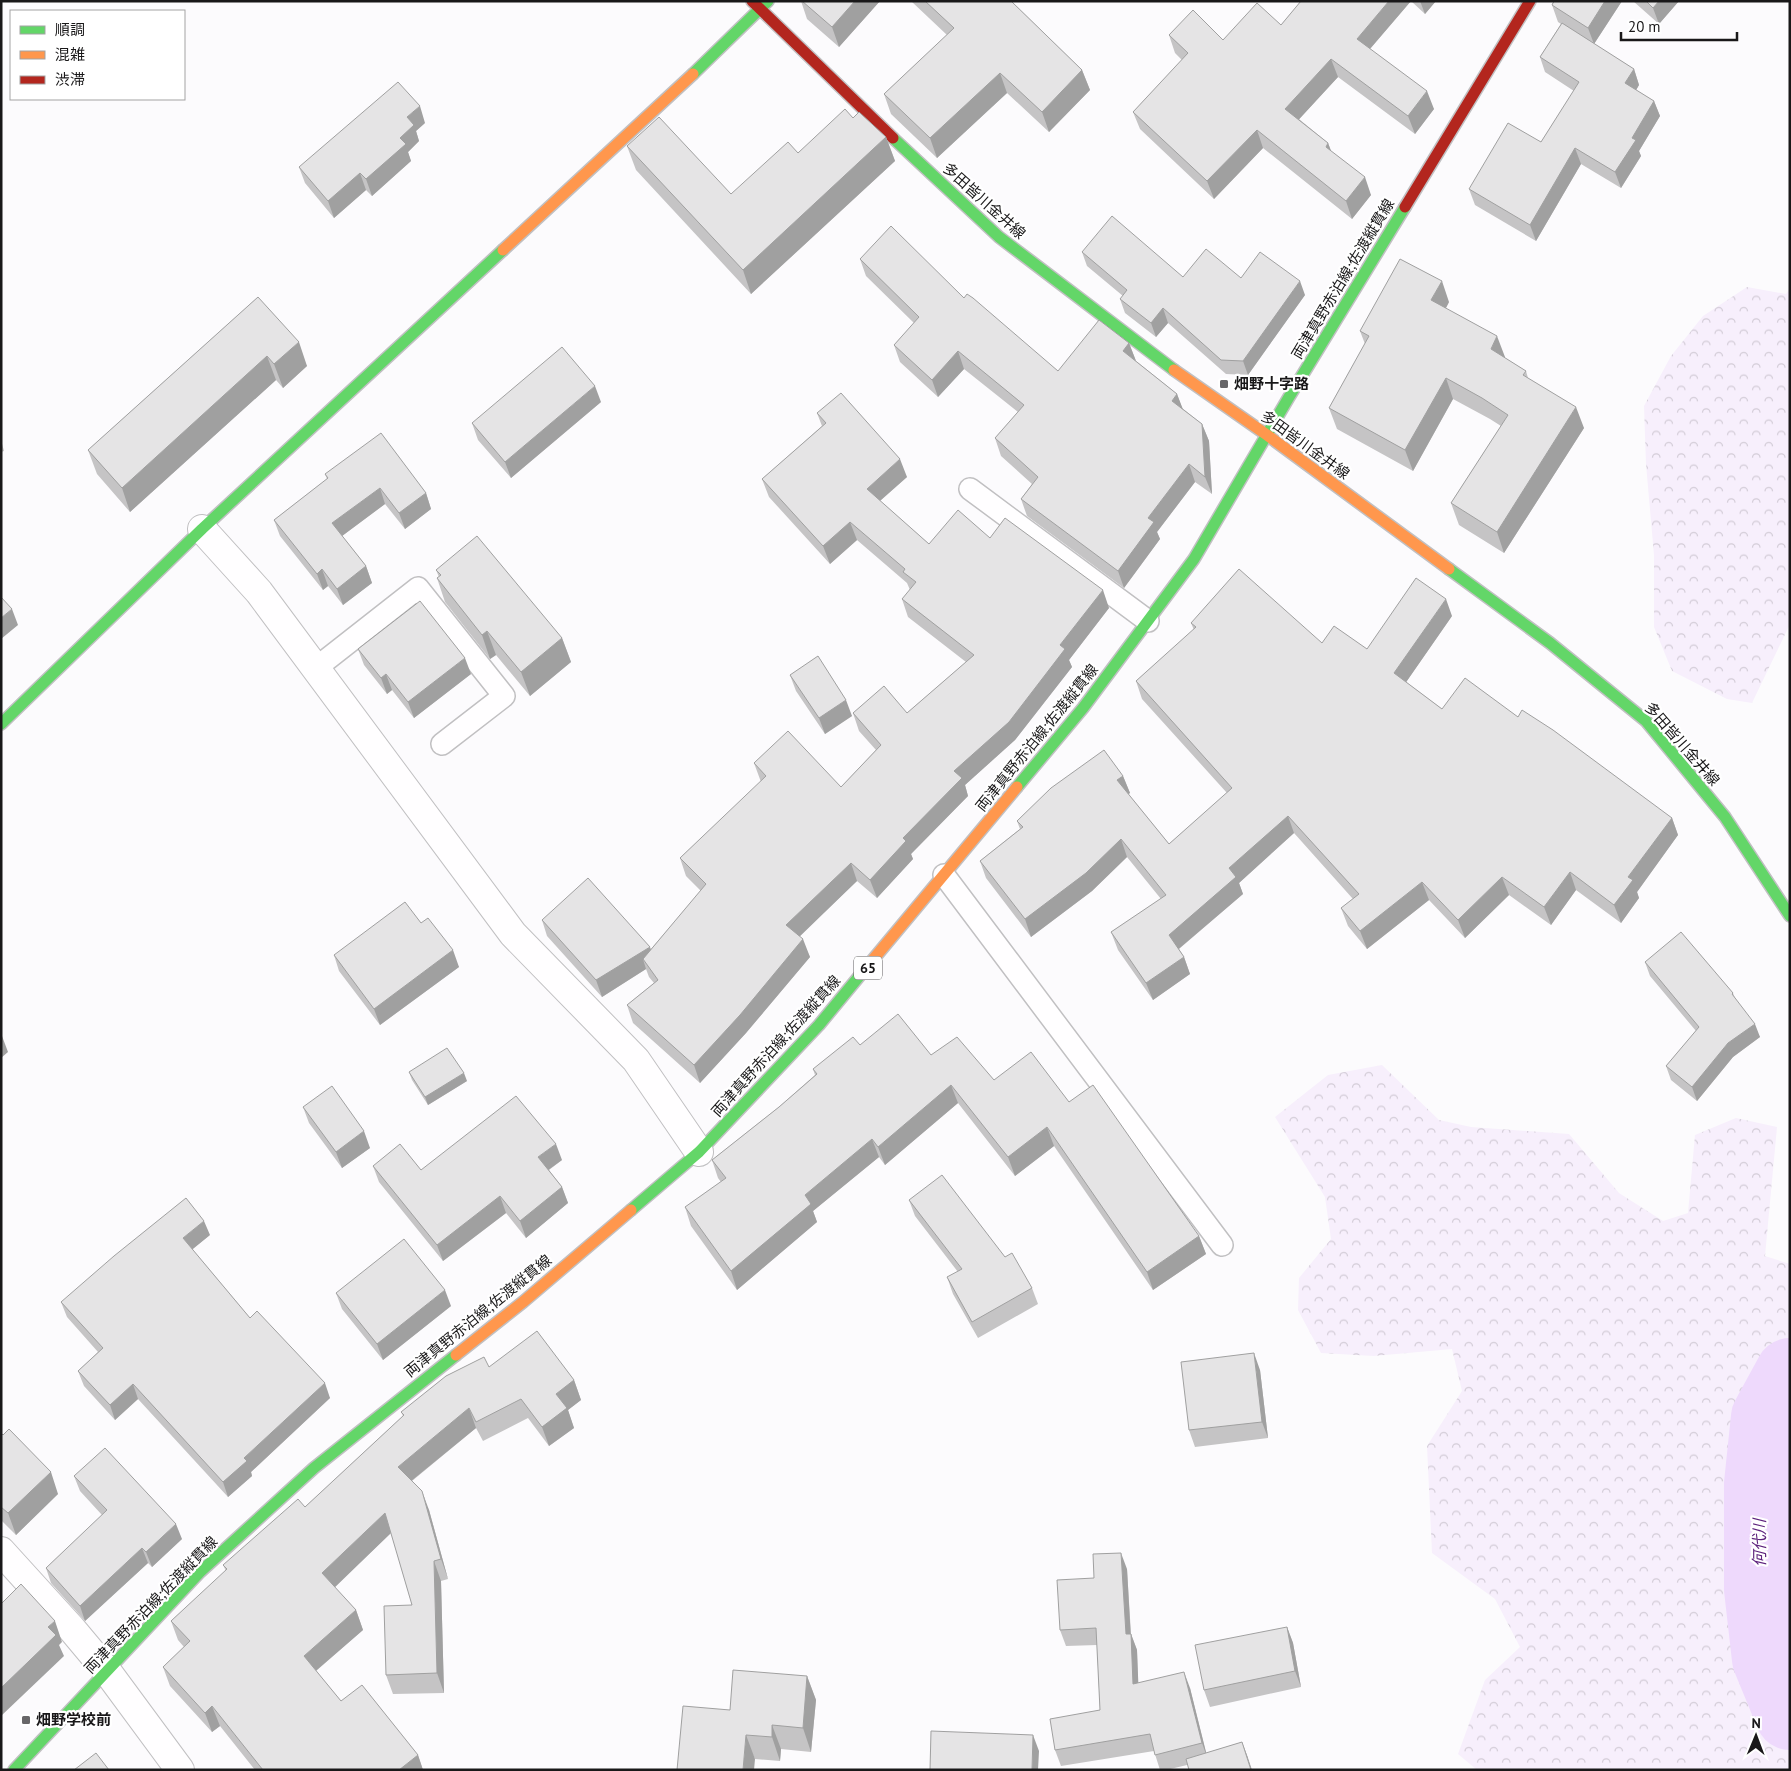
<svg xmlns="http://www.w3.org/2000/svg" width="1791" height="1771" font-family="'PT Sans','Noto Sans JP',sans-serif">
	<style>
		.forest { fill: url(#forest-crowns) }
		.lines { fill: none; stroke-linecap: round; stroke-linejoin: round }
		.river { stroke: #eed9fc; stroke-width: 70 }
		.lane-casing { stroke: #c1c0c2; stroke-width: 24 }
		.street-casing { stroke: #c1c0c2; stroke-width: 30 }
		.fast-casing { stroke: #c1c0c2; stroke-width: 14 }
		.slow-casing { stroke: #c1c0c2; stroke-width: 14 }
		.jam-casing { stroke: #c1c0c2; stroke-width: 14 }
		.lane { stroke: #fffeff; stroke-width: 21 }
		.street { stroke: #fffeff; stroke-width: 28 }
		.fast { stroke: #63d668; stroke-width: 11 }
		.slow { stroke: #ff974d; stroke-width: 11 }
		.jam { stroke: #b3261e; stroke-width: 11 }
		.wall { fill: #c5c4c5 }
		.shaded-wall { fill: #a0a0a0 }
		.building { fill: #e5e4e5; stroke: #a0a0a0 }
		.poi-dot { fill: #686769; stroke: #fff; stroke-width: 2 }
		.labels { text-anchor: middle; stroke-width: 4.5; stroke-linejoin: round; paint-order: stroke }
		.shield { fill: #fff; stroke: #5e5d5e; stroke-width: 1 }
		.shield-label { font-size: 14px; font-weight: bold; fill: #191819 }
		.street-label { font-size: 15px; fill: #191819; stroke: #fff }
		.poi-label { font-size: 15px; font-weight: bold; fill: #191819; stroke: #fff; text-anchor: start }
		.water-label { font-size: 16px; font-style: italic; fill: #5e237d; stroke: #fff }
	</style>
	<defs>
		<pattern id="forest-crowns" width="20" height="18" patternUnits="userSpaceOnUse" patternTransform="scale(1.25)"><rect width="20" height="18" fill="#f7effc"/><path d="M2 6a3 3 0 1 1 6 0M12 15a3 3 0 1 1 6 0" fill="none" stroke="#d3ccd7"/></pattern>
	</defs>
	<rect width="100%" height="100%" fill="#fcfbfd"/>
	<path class="forest" d="M1747 287 1786 294 1790 288V624L1752 703 1727 699 1672 671 1654 627V555L1646 464 1644 406 1671 356 1703 316Z
		M1382 1065 1439 1120 1471 1127 1569 1134 1619 1193 1663 1221 1688 1213 1695 1135 1736 1118 1777 1127 1765 1256 1790 1264V1770H1477L1458 1754 1485 1680 1520 1647 1495 1599 1432 1553 1427 1446 1462 1391 1452 1349 1374 1356 1321 1353 1298 1310 1299 1278 1331 1239 1325 1197 1275 1117 1328 1075Z"/>
	<g class="lines">
		<path class="river" d="M1790 1373 1766 1417 1759 1484V1589L1767 1659 1790 1715"/>
		<g class="lane-casing">
			<path id="lane" d="M970 489 1148 621
				M316 668 418 588 504 696 442 744
				M944 875 1222 1245"/>
		</g>
		<g class="street-casing">
			<path id="street" d="M202 529 259 592 513 934 636 1060 699 1152
				M1 1551 71 1628 107 1671 180 1770"/>
		</g>
		<g class="fast-casing">
			<path id="fast" d="M693 74 768 1
				M893 138 999 237 1174 370
				M1449 569 1550 643 1646 721 1725 817 1790 916
				M1 724 202 529 503 250
				M1017 787 1083 708 1194 559 1289 397 1405 207
				M631 1210 699 1152 819 1025 866 968
				M14 1770 200 1572 314 1468 456 1355"/>
		</g>
		<g class="slow-casing">
			<path id="slow" d="M503 250 693 74
				M1174 370 1267 435 1449 569
				M866 968 1017 787
				M456 1355 523 1302 631 1210"/>
		</g>
		<g class="jam-casing">
			<path id="jam" d="M752 1 893 138
				M1405 207 1530 1"/>
		</g>
		<use href="#lane" class="lane"/>
		<use href="#street" class="street"/>
		<use href="#fast" class="fast"/>
		<use href="#slow" class="slow"/>
		<use href="#jam" class="jam"/>
	</g>
	<path class="wall" d="M801 1H880L839 47 807 19Z
		M911 1H1011L1082 70 1090 90 1049 132 1007 93 937 158 891 114 884 94 947 35Z
		M1301 1H1436L1425 14 1411 1 1370 49 1434 109 1415 134 1338 77 1299 119 1328 143 1331 151 1371 195 1352 219 1263 148 1214 199 1140 129 1133 112 1182 60 1175 53 1169 35 1223 40 1281 25Z
		M1554 1H1622L1594 44 1634 69 1639 85 1636 90 1654 101 1660 116 1639 151 1641 156 1621 188 1581 164 1536 241 1475 205 1469 189 1541 142 1574 91 1545 72 1540 57 1561 24 1558 22 1552 5Z
		M1633 1H1679L1659 24Z
		M853 118 886 137 895 161 751 294 636 170 627 146 731 194Z
		M425 123 416 131 419 141 408 152 411 161 372 196 366 190 334 218 305 183 299 167Z
		M1082 252 1183 277 1241 278 1305 295 1248 375 1226 374 1168 323 1156 337 1125 313 1120 299 1123 296 1087 266Z
		M860 259 964 298 1058 371 1129 343 1136 361 1177 394 1182 408 1202 424 1209 441 1212 494 1195 482 1157 532 1160 539 1124 588 1027 516 1021 499 1032 484 1001 456 995 438 1018 412 964 369 938 397 900 362 894 345 914 323 866 276Z
		M258 297 307 366 283 388 276 380 130 512 97 474 88 450Z
		M1449 302 1446 308 1505 357V358L1526 371 1528 378 1584 428 1504 553 1459 525 1451 503 1501 426 1490 419 1453 399 1413 471 1337 429 1329 408 1365 344 1360 331Z
		M601 402 511 478 478 440 472 423Z
		M817 413 907 477 880 501 929 544 990 538 1109 608 1069 660 1072 667 1015 740 965 785 968 796 911 854 913 859 877 898 857 881 799 936 810 957 746 1033 700 1083 633 1023 627 1005 654 983 649 977 646 969 602 997 547 936 542 920 651 949 701 891 686 876 680 858 761 782 754 763 841 787 876 750 859 731 853 713H907L966 662 908 617 902 599 910 590 907 583 857 540 830 564 769 497 762 479 822 426Z
		M1 440 4 451 1 452Z
		M325 474 426 493 431 509 405 529 385 504 342 536 366 566 372 583 343 605 328 586 323 590 280 536 274 520 327 479Z
		M436 570 562 638 571 662 530 696 496 655 490 659 445 602 437 578 439 577Z
		M1452 616 1406 682 1442 709 1518 717 1672 818 1678 835 1637 892 1639 898 1621 923 1576 890 1551 925 1509 895 1465 938 1429 900 1367 949 1348 926 1341 908 1353 899 1294 833 1239 883 1243 894 1179 949 1184 957 1190 974 1153 1000 1118 950 1111 932 1161 899 1127 857 1092 891 1031 937 986 878 980 861 1020 829 1017 821 1123 776 1130 793 1128 794 1169 844 1227 793 1142 699 1136 681 1194 630 1191 623 1322 643 1367 649Z
		M358 649 471 674 414 718 392 690 387 694 364 665Z
		M790 675 852 716 825 734 796 691Z
		M421 923 459 967 380 1025 339 971 334 955Z
		M1645 962 1733 993 1735 998 1760 1037 1733 1057 1697 1101 1671 1080 1666 1066 1696 1031 1650 976Z
		M860 1045 931 1055 994 1080 1069 1102 1199 1236 1206 1254 1153 1290 1054 1146 1015 1176 958 1103 885 1165 879 1157 813 1211 817 1222 737 1290 691 1226 685 1207 721 1182 718 1178 712 1160 779 1107 815 1075 813 1069Z
		M409 1072 467 1081 428 1105 412 1080Z
		M303 1107 370 1148 342 1168 309 1123Z
		M562 1160 549 1170 562 1187 568 1203 526 1238 506 1213 443 1261 379 1182 373 1166 421 1170Z
		M909 1200 1005 1257 1032 1288 1038 1304 978 1338 953 1294 947 1277 958 1272 915 1216Z
		M210 1235 192 1249 250 1318 330 1398 251 1472 252 1476 228 1497 138 1399 115 1420 84 1386 78 1371 98 1352 67 1317 61 1302Z
		M336 1293 451 1306 383 1360 342 1309Z
		M489 1367 574 1380 581 1400 568 1410 574 1428 549 1446 528 1418 483 1441 476 1428 412 1481 429 1510 448 1579 441 1581 444 1693 393 1694 386 1675 412 1605 391 1533 334 1587 356 1610 363 1630 316 1671 341 1701 418 1755 423 1770H255L220 1726 212 1732 170 1686 163 1667 184 1647 178 1640 171 1621 226 1571 223 1565 305 1507 403 1416 401 1412Z
		M1260 1370 1268 1438 1195 1447 1189 1430Z
		M1 1433 58 1494 16 1535 1 1520Z
		M74 1476 182 1539 152 1567 148 1563 85 1621 51 1583 46 1568 102 1515 80 1491Z
		M1127 1569 1131 1634 1137 1650 1138 1683 1190 1688 1206 1753 1242 1742 1248 1758 1187 1765 1166 1770H1160L1154 1751 1061 1766 1055 1750 1100 1710 1097 1645 1066 1646 1060 1630 1094 1578Z
		M1287 1627 1293 1643 1301 1687 1210 1707 1204 1690Z
		M807 1676 816 1700 811 1752 781 1749 780 1761 755 1759 730 1710Z"/>
	<path class="shaded-wall" d="M855 1H880L839 47 832 27Z
		M1389 1H1411L1363 57 1357 39Z
		M1420 1H1436L1425 14Z
		M1605 1H1622L1594 44 1588 28Z
		M1659 1H1679L1659 24 1653 8Z
		M1331 59 1338 77 1292 127 1285 109Z
		M1634 69 1639 85 1631 99 1625 83Z
		M1082 70 1090 90 1049 132 1042 112Z
		M1000 73 1007 93 937 158 930 138Z
		M1427 91 1434 109 1415 134 1408 116Z
		M1654 101 1660 116 1639 151 1641 156 1621 188 1615 172 1632 138Z
		M420 106 425 123 416 131 419 141 408 152 411 161 372 196 366 179 407 117Z
		M1257 130 1263 148 1214 199 1207 181Z
		M886 137 895 161 751 294 743 270Z
		M1328 143 1335 161 1326 147Z
		M1575 148 1581 164 1536 241 1530 225Z
		M360 173 366 190 334 218 328 201Z
		M1365 177 1371 195 1352 219 1346 201Z
		M1300 281 1305 295 1248 375 1243 361Z
		M1442 281 1449 302 1439 321 1431 300Z
		M1163 308 1168 323 1156 337 1151 323Z
		M1497 336 1505 357 1498 370 1491 349Z
		M299 342 307 366 283 388 274 364Z
		M1129 343 1136 361 1123 351Z
		M958 351 964 369 938 397 932 380Z
		M267 356 276 380 130 512 122 488Z
		M1446 378 1453 399 1413 471 1405 450Z
		M595 386 601 402 511 478 505 462Z
		M1177 394 1184 412 1172 401Z
		M1576 407 1584 428 1504 553 1497 532Z
		M1202 424 1209 441 1212 494 1205 477Z
		M900 459 907 477 873 507 867 489Z
		M1189 464 1195 482 1157 532 1160 539 1124 588 1118 571 1148 518Z
		M380 488 385 504 338 539 332 523Z
		M426 493 431 509 405 529 399 513Z
		M850 522 857 540 830 564 823 546Z
		M366 566 372 583 343 605 337 589Z
		M322 569 328 586 323 590 317 574Z
		M1103 590 1109 608 1069 660 1072 667 1015 740 965 785 968 796 911 854 913 859 877 898 870 880 954 771 1060 645Z
		M1446 599 1452 616 1400 691 1394 673Z
		M12 609 18 625 1 639V618Z
		M487 631 496 655 490 659 482 635Z
		M562 638 571 662 530 696 521 672Z
		M465 658 471 674 414 718 408 702Z
		M386 674 392 690 387 694 381 678Z
		M846 700 852 716 825 734 819 718Z
		M1123 776 1130 793 1123 798 1117 780Z
		M1288 816 1294 833 1239 883 1243 894 1175 952 1169 935 1229 868Z
		M1672 818 1678 835 1637 892 1639 898 1621 923 1614 905 1628 877Z
		M1121 839 1127 857 1092 891 1031 937 1025 919Z
		M851 863 857 881 793 943 786 925Z
		M1570 872 1576 890 1551 925 1544 907Z
		M1502 877 1509 895 1465 938 1458 920Z
		M1422 882 1429 900 1367 949 1360 931Z
		M803 939 810 957 746 1033 700 1083 694 1065Z
		M650 947 656 963 643 959 646 969 602 997 596 980Z
		M453 950 459 967 380 1025 374 1009Z
		M1184 957 1190 974 1153 1000 1146 983Z
		M1755 1024 1760 1037 1733 1057 1697 1101 1692 1087 1728 1043Z
		M1 1036H2L8 1052 1 1058Z
		M464 1073 467 1081 428 1105 425 1097Z
		M951 1085 958 1103 885 1165 878 1147Z
		M1047 1127 1054 1146 1015 1176 1008 1157Z
		M364 1131 370 1148 342 1168 336 1152Z
		M872 1139 879 1157 813 1211 817 1222 737 1290 731 1271 805 1195Z
		M556 1144 562 1160 544 1173 538 1157Z
		M562 1187 568 1203 526 1238 520 1221Z
		M500 1196 506 1213 443 1261 437 1245Z
		M204 1221 210 1235 188 1253 183 1238Z
		M1199 1236 1206 1254 1153 1290 1147 1272Z
		M445 1290 451 1306 383 1360 377 1344Z
		M1254 1353 1260 1370 1268 1438 1262 1422Z
		M574 1380 581 1400 568 1410 574 1428 549 1446 542 1427 556 1394Z
		M325 1383 330 1398 251 1472 252 1476 228 1497 223 1482 244 1458Z
		M133 1384 138 1399 115 1420 110 1405Z
		M469 1408 476 1428 405 1486 398 1467Z
		M51 1472 58 1494 16 1535 8 1513Z
		M422 1491 429 1510 448 1579 441 1559Z
		M385 1513 392 1532 329 1593 322 1573Z
		M176 1524 182 1539 152 1567 146 1552Z
		M142 1548 148 1563 85 1621 80 1606Z
		M1121 1553 1127 1569 1131 1640V1634L1137 1650 1139 1700 1133 1684 1126 1634Z
		M434 1561 441 1581 444 1693 437 1673Z
		M356 1610 363 1630 311 1675 304 1656Z
		M55 1621 62 1642 59 1645 64 1656 1 1716V1688L48 1627Z
		M1287 1627 1293 1643 1301 1687 1295 1671Z
		M1184 1672 1190 1688 1208 1760 1202 1743Z
		M807 1676 816 1700 811 1752 803 1728Z
		M212 1706 220 1726 212 1732 205 1713Z
		M772 1725 781 1749 780 1761 772 1737Z
		M746 1735 755 1759 754 1770H743Z
		M1033 1735 1039 1751 1038 1770H1032Z
		M1242 1742 1248 1758 1252 1770H1251Z
		M418 1755 423 1770H399Z"/>
	<path class="building" d="M802 1H855L832 27Z
		M925 1H1011L1082 70 1042 112 1000 73 930 138 884 94 954 28Z
		M1301 1H1389L1357 39 1427 91 1408 116 1331 59 1285 109 1328 143 1326 147 1365 177 1346 201 1257 130 1207 181 1133 112 1188 53 1169 35 1193 10 1223 40 1257 3 1281 25Z
		M1554 1H1605L1588 28 1552 5Z
		M1646 1H1659L1653 8Z
		M1562 23 1634 69 1625 83 1654 101 1632 138 1636 140 1615 172 1575 148 1530 225 1469 189 1508 123 1541 142 1579 82 1540 57Z
		M398 82 420 106 407 117 414 125 400 138 406 144 366 179 360 173 328 201 299 167Z
		M845 109 853 118 859 112 886 137 743 270 627 146 659 117 731 194 788 142 798 153Z
		M1112 216 1183 277 1206 249 1241 278 1260 252 1300 281 1243 361 1221 360 1163 308 1151 323 1120 299 1127 290 1082 252Z
		M891 226 964 298 967 294 973 298 1058 371 1099 320 1129 343 1123 351 1177 394 1172 401 1202 424 1205 477 1189 464 1148 518 1154 522 1118 571 1021 499 1038 477 995 438 1024 405 958 351 932 380 894 345 919 317 860 259Z
		M1400 259 1442 281 1431 300 1497 336 1491 349 1526 371 1523 375 1576 407 1497 532 1451 503 1508 415 1482 398 1446 378 1405 450 1329 408 1369 336 1360 331Z
		M258 297 299 342 274 364 267 356 122 488 88 450Z
		M562 347 595 386 505 462 472 423Z
		M841 393 900 459 867 489 929 544 958 510 990 538 1005 518 1103 590 1060 645 1065 649 1009 722 954 771 962 778 903 838 906 841 870 880 851 863 786 925 803 939 740 1015 694 1065 627 1005 658 980 643 959 706 884 680 858 766 776 754 763 788 731 841 787 881 745 853 713 884 686 907 713 974 655 902 599 916 582 903 572 905 569 850 522 823 546 762 479 826 423 817 413Z
		M381 433 426 493 399 513 380 488 332 523 366 566 337 589 322 569 317 574 274 520 328 478 325 474Z
		M477 536 562 638 521 672 487 631 482 635 437 578 441 575 436 570Z
		M1239 569 1322 643 1334 626 1367 649 1416 578 1446 599 1394 673 1442 709 1465 678 1518 717 1522 710 1553 730 1672 818 1628 877 1633 880 1614 905 1570 872 1544 907 1502 877 1458 920 1422 882 1360 931 1341 908 1359 894 1288 816 1229 868 1236 877 1169 935 1184 957 1146 983 1111 932 1166 895 1121 839 1086 873 1025 919 980 861 1023 827 1017 821 1051 788 1104 750 1123 776 1117 780 1169 844 1232 788 1136 681 1196 627 1191 623Z
		M1 597 12 609 1 618Z
		M420 601 465 658 408 702 386 674 381 678 358 649Z
		M818 656 846 700 819 718 790 675Z
		M588 878 650 947 596 980 542 920Z
		M405 902 421 923 428 918 453 950 374 1009 334 955Z
		M1681 932 1733 993 1732 994 1755 1024 1728 1043 1692 1087 1666 1066 1699 1027 1645 962Z
		M898 1014 931 1055 957 1037 994 1080 1031 1052 1069 1102 1093 1085 1199 1236 1147 1272 1047 1127 1008 1157 951 1085 878 1147 872 1139 805 1195 811 1204 731 1271 685 1207 726 1178 712 1160 779 1107 817 1074 813 1069 853 1037 860 1045Z
		M447 1048 464 1073 425 1097 409 1072Z
		M332 1086 364 1131 336 1152 303 1107Z
		M516 1096 556 1144 538 1157 562 1187 520 1221 500 1196 437 1245 373 1166 400 1144 421 1170Z
		M942 1175 1005 1257 1012 1253 1032 1288 972 1322 947 1277 962 1269 909 1200Z
		M186 1198 204 1221 183 1238 250 1318 257 1311 325 1383 244 1458 247 1461 223 1482 133 1384 110 1405 78 1371 103 1348 61 1302 114 1256Z
		M404 1239 445 1290 377 1344 336 1293Z
		M537 1331 574 1380 556 1394 567 1408 542 1427 521 1399 476 1422 469 1408 398 1467 422 1491 441 1559 434 1561 437 1673 386 1675 384 1606 412 1605 385 1513 322 1573 356 1610 304 1656 341 1701 362 1685 418 1755 399 1770H263L212 1706 205 1713 163 1667 190 1641 171 1621 227 1569 223 1565 298 1499 305 1507 404 1415 401 1412 446 1376 484 1357 489 1367Z
		M1254 1353 1262 1422 1189 1430 1181 1362Z
		M9 1429 51 1472 8 1513 1 1507V1433L3 1435Z
		M105 1448 176 1524 146 1552 142 1548 80 1606 46 1568 107 1510 74 1476Z
		M1121 1553 1126 1634H1131L1133 1684 1184 1672 1202 1743 1155 1755 1150 1734 1055 1750 1050 1719 1100 1710 1096 1628 1060 1630 1057 1580 1094 1578 1093 1554Z
		M21 1584 55 1621 48 1627 56 1635 1 1688V1604Z
		M1287 1627 1295 1671 1204 1690 1195 1645Z
		M733 1670 807 1676 803 1728 772 1725V1737L746 1735 743 1770H677L683 1706 730 1710Z
		M931 1731 1033 1735 1032 1770H930Z
		M1242 1742 1251 1770H1189L1186 1759Z
		M96 1753 109 1770H74Z"/>
	<g class="poi-dot">
		<rect x="1219" y="379" width="10" height="10" rx="2.5"/>
		<rect x="21" y="1715" width="10" height="10" rx="2.5"/>
	</g>
	<g class="labels">
		<rect class="shield" x="854" y="956.5" width="28" height="23" rx="4"/>
		<g class="shield-label">
			<text x="868" y="973">65</text>
		</g>
		<g class="street-label">
			<text transform="translate(984 201) rotate(42)" y="5">多田皆川金井線</text>
			<text transform="translate(1343 279) rotate(-59)" y="5">両津真野赤泊線;佐渡縦貫線</text>
			<text transform="translate(1305 445) rotate(36)" y="5">多田皆川金井線</text>
			<text transform="translate(1037 738) rotate(-51)" y="5">両津真野赤泊線;佐渡縦貫線</text>
			<text transform="translate(1682 744) rotate(49)" y="5">多田皆川金井線</text>
			<text transform="translate(776 1046) rotate(-48)" y="5">両津真野赤泊線;佐渡縦貫線</text>
			<text transform="translate(478 1316) rotate(-39)" y="5">両津真野赤泊線;佐渡縦貫線</text>
			<text transform="translate(151 1605) rotate(-46)" y="5">両津真野赤泊線;佐渡縦貫線</text>
		</g>
		<g class="poi-label">
			<text x="1234" y="389">畑野十字路</text>
			<text x="36" y="1725">畑野学校前</text>
		</g>
		<g class="water-label">
			<text transform="translate(1759 1543) rotate(-90)" y="6">何代川</text>
		</g>
	</g>
	<rect width="1791" height="1771" fill="none" stroke="#191819" stroke-width="5"/>
	<rect x="10" y="10" width="175" height="90" fill="#ffffff" stroke="#a3a3a3"/>
	<rect x="20" y="26" width="25" height="8" fill="#63d668" stroke="#a3a3a3"/>
	<text x="55" y="35" font-size="15" fill="#191819">順調</text>
	<rect x="20" y="51" width="25" height="8" fill="#ff974d" stroke="#a3a3a3"/>
	<text x="55" y="60" font-size="15" fill="#191819">混雑</text>
	<rect x="20" y="76" width="25" height="8" fill="#b3261e" stroke="#a3a3a3"/>
	<text x="55" y="85" font-size="15" fill="#191819">渋滞</text>
	<g transform="translate(1756 1736) rotate(1)" stroke="#ffffff" stroke-width="4" paint-order="stroke">
	<path d="M0-4L9 19L0 12L-9 19Z" fill="#191819"/>
	<text y="-8" font-size="14" font-weight="bold" text-anchor="middle" fill="#191819">N</text>
	</g>
	<path d="M1621 32v8h116v-8" fill="none" stroke="#191819" stroke-width="2.5"/>
	<text x="1628" y="32" font-size="15" fill="#191819" stroke="#ffffff" stroke-width="4" paint-order="stroke">20 m</text>
</svg>
